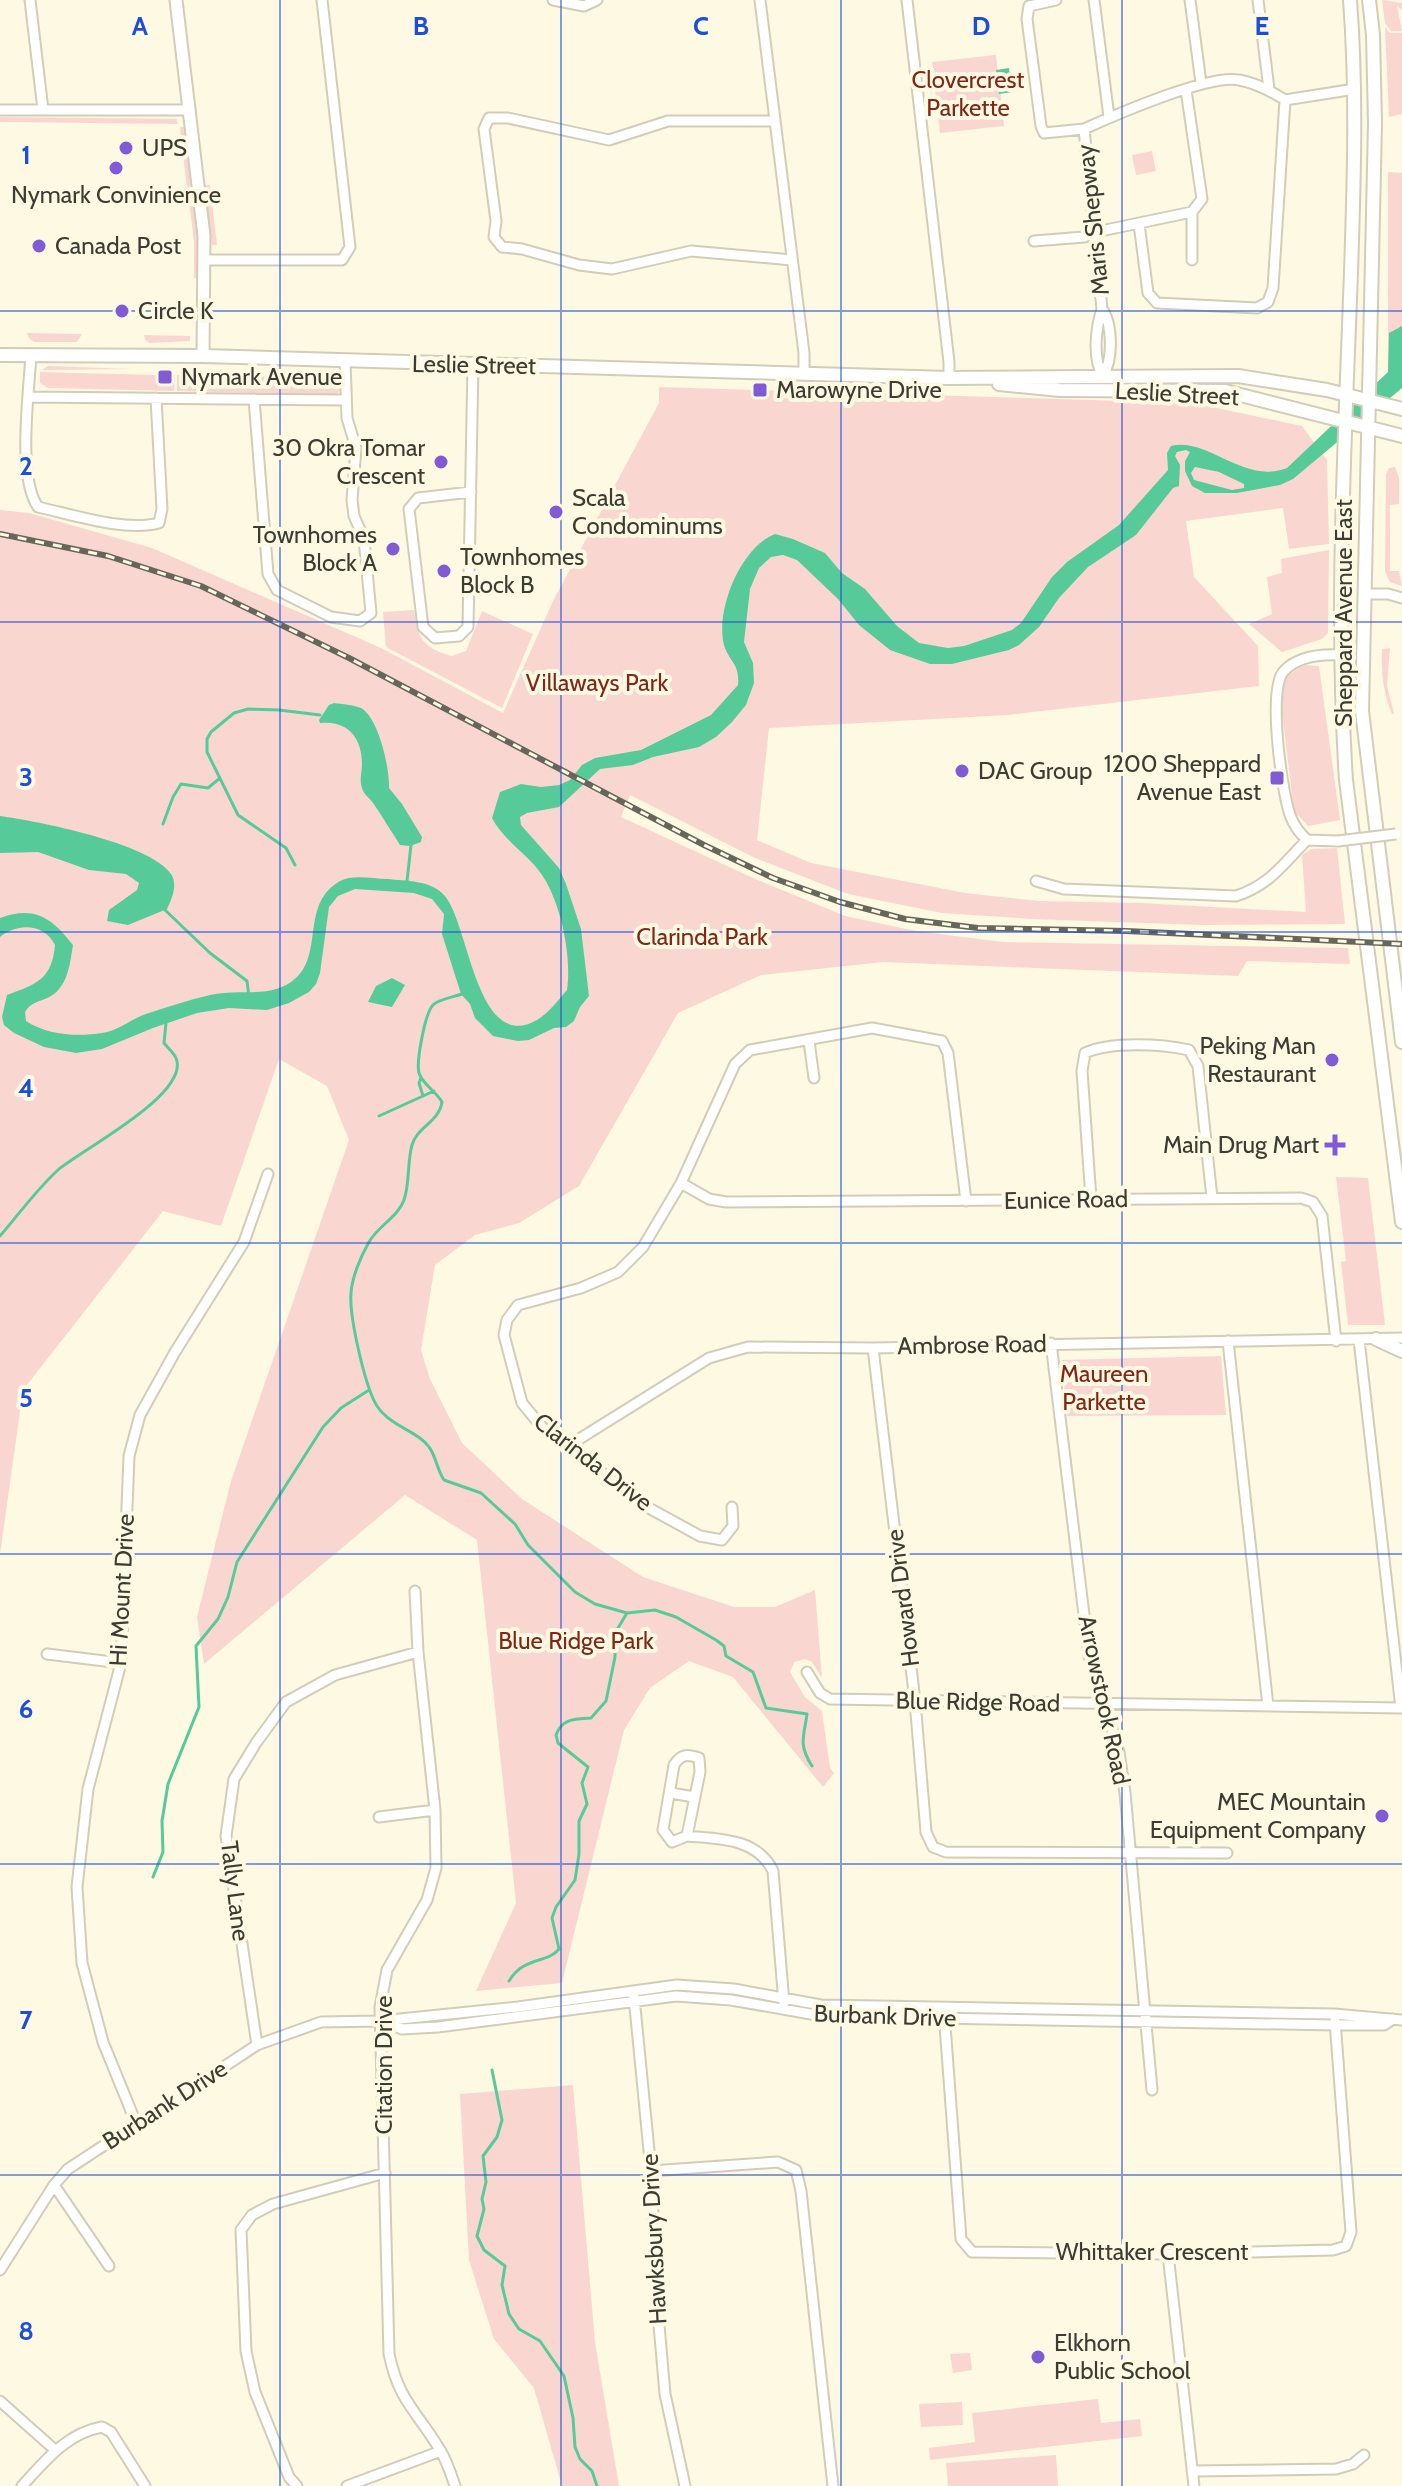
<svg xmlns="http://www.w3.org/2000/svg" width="1402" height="2486" font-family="Cabin,sans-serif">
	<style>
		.green { fill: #f9d7d0 }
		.water { fill: #56cb99; fill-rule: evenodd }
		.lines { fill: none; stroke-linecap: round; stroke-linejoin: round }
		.stream { stroke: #56cb99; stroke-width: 3 }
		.minor-casing { stroke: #d2cdb8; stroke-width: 13 }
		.tertiary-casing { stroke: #d2cdb8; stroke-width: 15 }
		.secondary-casing { stroke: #d2cdb8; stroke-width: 16 }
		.minor { stroke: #fff; stroke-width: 9 }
		.tertiary { stroke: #fff; stroke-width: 11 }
		.secondary { stroke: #fff; stroke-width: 12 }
		.rail-casing { stroke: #67665a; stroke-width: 6 }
		.rail { stroke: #fdf9e3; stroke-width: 3; stroke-dasharray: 9; stroke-linecap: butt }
		.minor-bridge-casing { stroke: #d2cdb8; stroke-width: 13; stroke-linecap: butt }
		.minor-bridge { stroke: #fff; stroke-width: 9 }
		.grid { fill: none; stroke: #1d4ed8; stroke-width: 2; stroke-opacity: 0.55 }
		.poi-dot { fill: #815bd5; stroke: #fdf9e3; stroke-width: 3 }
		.labels { text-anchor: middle; stroke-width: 8; stroke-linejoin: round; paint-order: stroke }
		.park-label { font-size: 24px; fill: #812718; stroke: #fdf9e3 }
		.poi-label { font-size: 24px; fill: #3d3c33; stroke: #fdf9e3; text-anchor: start }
		.street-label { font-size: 24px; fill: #3d3c33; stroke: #fdf9e3 }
		.grid-label { font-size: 26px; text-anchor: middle; font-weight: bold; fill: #1d4ed8; stroke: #fdf9e3; stroke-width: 8; stroke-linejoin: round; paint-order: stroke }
	</style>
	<rect width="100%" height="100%" fill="#fdf9e3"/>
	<path class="green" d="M1382 0 1402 3V10L1397 6 1402 31H1391L1385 23Z
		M1385 27 1390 33H1402V114L1389 117Z
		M996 55 1004 126 940 133 932 62Z
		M0 117 177 119 178 124 0 122Z
		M180 127H185L192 184 187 189Z
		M1152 151 1156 171 1136 175 1132 155Z
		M1388 172 1402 173V388L1388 372Z
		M205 185H210L217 245H212Z
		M189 202 194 204 199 248 198 276 194 279V241Z
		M27 333 82 334 77 342H34L29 338Z
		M144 335 190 336V341L150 343 145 340Z
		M48 366 132 369 42 370Z
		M40 372 156 375 157 379 170 380 171 375H175L174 391 48 388 40 383Z
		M177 375 341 378 342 387 338 393 331 395 177 391Z
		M659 387 1193 403 1302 426 1327 460 1329 544 1289 549 1283 508 1186 521 1194 577 1258 646 1259 686 1008 715 769 728 757 840 811 863 965 893 1038 901 1141 903 1306 912 1302 855 1311 849 1337 848 1345 924 1203 925 1031 919 942 913 848 894 755 858 630 795 621 817 753 878 845 916 916 931 1003 942 1348 948 1350 964 1247 961 1238 976 883 962 761 975 678 1013 579 1186 519 1223 475 1235 435 1265 421 1350 430 1379 462 1443 522 1499 643 1577 734 1607H775L815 1590 822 1678 812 1662 805 1659 794 1662 790 1672 805 1697 822 1711 830 1768 834 1773 823 1787 733 1677 689 1661 650 1688 624 1730 562 1983 476 1991 516 1903 477 1540 405 1495 204 1664 197 1617 231 1481 349 1140 327 1086 279 1059 221 1226 163 1211 23 1390 0 1554V510L29 513 152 548 381 648 503 713 553 601 659 403Z
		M1395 467 1399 478V504L1390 505V571H1399L1402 586 1390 582 1385 571 1386 474 1389 468Z
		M1329 550 1328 633 1322 639 1282 652 1249 624 1272 614 1267 577 1282 573 1281 559Z
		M414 610C418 639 423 648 452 656L466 651 482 611 533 634 502 708 386 647 383 612Z
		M1390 648 1387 686 1394 713 1392 714C1383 693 1381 672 1382 649Z
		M1303 665 1319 666 1340 820 1308 826 1294 811 1280 696 1285 678Z
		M1336 1177 1368 1178 1385 1325H1348L1341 1262 1346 1261Z
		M1221 1356 1226 1415 1067 1416 1062 1360Z
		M573 2085 595 2342 619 2486H562L534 2388 494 2339 469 2260 460 2094Z
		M970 2353 972 2370 953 2373 950 2354Z
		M1098 2399 1101 2423 1140 2419 1142 2436 930 2460 929 2448 975 2442 972 2413Z
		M962 2402 963 2425 921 2427 919 2404Z
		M1056 2455 1058 2486H948L946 2463Z"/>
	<path class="water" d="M1009 68 1012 92 999 94 996 70Z
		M1402 326V388L1293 479 1280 485 1237 493H1205L1192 486 1185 471V461L1190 452 1186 450 1177 452 1175 456 1180 465 1179 486 1173 488 1136 535 1088 567 1059 598 1039 627 1019 645 1009 650 952 664H930L890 650 859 625 838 599 797 560 783 555 771 557 759 568 750 589 744 642 753 663 754 683 746 705 732 722 716 737 699 747 653 757 633 765 600 769 559 807 527 813 520 817 521 825 559 868 566 884 581 929 589 996 580 1007 574 1021 566 1027 554 1028 529 1040 518 1041 493 1036 475 1018 470 1004 461 994 442 934 444 914 432 899 414 893 355 889 338 896 329 907 320 973 316 984 309 992 289 1003 267 1010 229 1008 197 1013 153 1028 102 1049 76 1053 44 1047 14 1033 4 1025 2 1017 7 995C37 984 52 979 55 945 44 923 17 923 0 937V918C35 905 52 918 73 945 70 963 68 986 51 996 41 1002 31 1001 25 1012L26 1021C47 1035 77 1037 102 1033 118 1031 131 1019 146 1014 167 1007 189 1000 210 995 239 988 274 1000 297 977 323 952 301 903 340 881 353 874 373 879 387 879 407 881 430 880 444 895 469 921 476 1055 537 1020 549 1013 558 1000 567 990 572 956 561 903 542 875 528 854 504 841 492 818L500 792 521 784 541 787 559 785 570 780 582 765 595 758 641 750 711 715 738 685C740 663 729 662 724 645 715 610 741 547 775 534L793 539 825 553 842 573 865 589 897 626 919 643 948 648 964 646 1012 630 1021 623 1052 577 1067 562 1119 525 1168 470 1167 453 1171 446C1209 437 1243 485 1287 468L1388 372 1389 333ZM1195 467 1219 472 1244 484V488L1232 490 1194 480 1191 473Z
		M334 703C342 704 353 705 361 708 379 718 390 770 389 788L402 804 422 837 421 842 410 846 400 845C391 831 382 816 373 803 369 797 364 795 362 788 359 779 362 773 362 764 362 737 347 720 320 723L319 720 329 705Z
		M0 816C37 821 150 843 171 874 178 884 172 899 167 909L128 925 107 921 109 910 137 890 139 883 126 874 89 870 38 852 0 853Z
		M392 978 405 985 392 1007 368 1002 376 986Z"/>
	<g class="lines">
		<path class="stream" d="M163 824 173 797 181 784 208 788 220 778
			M295 865 286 848 238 815 207 752V739L211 732 234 713 248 709 279 710 320 715
			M407 881 411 845
			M165 910 210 953 247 981 249 997
			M462 994C454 997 439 999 433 1005 425 1013 416 1062 419 1073 422 1084 436 1091 442 1102 439 1122 417 1127 412 1145 407 1163 410 1183 404 1200 398 1217 378 1226 369 1242 361 1256 352 1277 351 1293 349 1316 365 1387 377 1406 391 1427 418 1431 429 1447 436 1456 437 1470 444 1480L481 1493 515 1524 528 1545 575 1592 595 1604 627 1613 655 1610 676 1617 716 1640 724 1646 726 1656 753 1672 766 1708 807 1714C804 1737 798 1744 812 1766
			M421 1078 419 1083 423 1096
			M379 1116 434 1091
			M0 1236C19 1214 37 1189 58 1170 81 1150 191 1094 176 1058 174 1053 167 1047 164 1043L166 1023
			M153 1877 163 1852 162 1821 168 1784 199 1707 196 1646 218 1619 228 1597 237 1562 323 1427 341 1408 369 1390
			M509 1981C524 1956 547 1964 559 1949L552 1918 556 1907 575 1880 579 1854V1821L587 1804 582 1783 588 1767 558 1743 556 1735C562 1718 576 1719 591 1718L606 1701 615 1657V1633L627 1613
			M492 2070 502 2120 497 2137 483 2156 486 2182 482 2199 484 2209 477 2236 484 2250 505 2266 502 2285 509 2314 519 2329 540 2341 564 2376 573 2418 575 2447 580 2459 592 2471 597 2486"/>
		<g class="minor-casing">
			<path id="minor" d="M30 0 43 110
				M553 0 584 6 597 0
				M760 0 804 353V373
				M907 0 949 362V378
				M1056 0 1029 6 1027 19 1041 126 1044 133 1084 129
				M1094 0 1109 117
				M1190 0 1201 83
				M1258 0 1269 89
				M0 110H190
				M774 121H668L609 140 508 118H489L484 129 496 221 494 237 502 247 522 249 579 265 612 269 691 251 792 260
				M1192 212V260
				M1139 224 1148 293 1157 303 1257 308 1268 302 1273 288 1285 100
				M1034 241 1084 237 1096 232 1192 212 1202 199 1186 90
				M205 260H342L350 247 322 0
				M1102 309C1113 324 1113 361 1103 375 1092 360 1096 327 1102 309L1084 129C1115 115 1209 74 1239 80 1256 83 1271 91 1285 100L1355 89
				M31 355C29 392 17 477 38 507 74 515 125 532 159 523L162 509 156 398
				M29 397 346 400
				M254 399 268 574 277 590 331 617 360 621 371 613 364 539 354 516 352 500 356 448 347 418 345 361
				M471 492 418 498 409 509 423 627 435 638 459 636 468 627 473 365
				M1366 594H1388L1402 598
				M1338 841 1307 840C1299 832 1294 826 1290 815 1282 792 1267 688 1284 671 1298 656 1323 654 1341 655
				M1036 881 1064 889 1236 896C1270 885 1283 864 1307 840
				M809 1041 814 1078
				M681 1183 709 1199 726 1202 1301 1198 1313 1202 1322 1216 1336 1341
				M1091 1199 1082 1071 1085 1053C1111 1041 1162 1044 1189 1050L1198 1066 1212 1198
				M1359 1340 1401 1708
				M1228 1341 1268 1706
				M1051 1343 1089 1656 1119 1752 1125 1793 1152 2090
				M873 1348 915 1701 926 1832 933 1847 946 1852 1227 1853
				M568 1446 709 1358 748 1347 873 1348 1402 1338
				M732 1507 733 1526 722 1540 700 1536 647 1507 542 1427 522 1403 504 1335 507 1320 518 1305 581 1288 618 1272 643 1247 681 1183 735 1064 750 1050 872 1028 942 1041 948 1053 966 1201
				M415 1591 418 1652 435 1810 436 1868 427 1900 387 1970 380 2007 389 2354C399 2402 417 2411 440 2450 447 2461 451 2474 455 2486
				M47 1654 121 1663
				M807 1672 820 1693 830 1699 1402 1708
				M671 1793 694 1797
				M379 1817 435 1810
				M687 1836 672 1842 663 1830 674 1765C681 1754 687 1754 699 1758L700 1772 687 1836C720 1839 757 1838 773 1871L784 2003
				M634 1997 651 2171 657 2302 665 2394 685 2486
				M944 2012 961 2239 972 2252 1168 2254 1333 2250 1346 2246 1351 2232 1335 2021
				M384 2022 402 2029 438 2027 676 1996 731 2000 822 2016 1335 2025H1384L1393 2019
				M257 2045 226 1836 234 1779 256 1743 286 1702 335 1675 418 1652
				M136 2123 103 2042 82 1963 77 1887 88 1789 121 1663 129 1456 140 1415 175 1352 244 1242 268 1174
				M651 2171 778 2162 796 2170 801 2191 833 2486
				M54 2185 109 2266
				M1168 2254 1194 2486
				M0 2270 54 2185 68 2169 257 2045 321 2022 380 2021 518 2007 677 1985 734 1989 821 2005 1334 2014 1402 2020
				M0 2401 55 2450
				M1192 2471 1336 2469 1353 2464 1364 2455
				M22 2486C45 2461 67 2433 102 2427L111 2432 145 2486
				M297 2486 289 2477 255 2392 246 2351 241 2230 252 2215 273 2204 385 2173
				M347 2486 441 2451"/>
		</g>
		<g class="tertiary-casing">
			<path id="tertiary" d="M176 0 204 236 203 356"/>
		</g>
		<g class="secondary-casing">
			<path id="secondary" d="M1350 0C1357 91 1354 181 1351 272 1345 441 1335 611 1346 780L1402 1222
				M1369 0 1373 35 1375 123 1362 711 1402 1042
				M0 355 203 356 949 378 1238 376 1327 390 1402 409
				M999 384 1060 390 1225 391 1402 436
				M1376 1339 1402 1351"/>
		</g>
		<use href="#minor" class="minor"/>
		<use href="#tertiary" class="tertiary"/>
		<use href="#secondary" class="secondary"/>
		<g class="rail-casing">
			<path id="rail" d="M0 534 108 556 201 586 349 658 704 845 773 878 840 902 905 919 978 928 1126 931 1402 944"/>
		</g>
		<use href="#rail" class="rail"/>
		<g class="minor-bridge-casing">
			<path id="minor-bridge" d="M1338 841 1396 834"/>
		</g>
		<use href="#minor-bridge" class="minor-bridge"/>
	</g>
	<path class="grid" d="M280 0V2486M561 0V2486M841 0V2486M1122 0V2486M0 311H1402M0 622H1402M0 932H1402M0 1243H1402M0 1554H1402M0 1864H1402M0 2175H1402"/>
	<g class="poi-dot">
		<circle cx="126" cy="148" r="8"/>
		<circle cx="116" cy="168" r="8"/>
		<circle cx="39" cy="246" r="8"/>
		<circle cx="122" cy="311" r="8"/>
		<rect x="157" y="369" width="16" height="16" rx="4"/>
		<rect x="752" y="382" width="16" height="16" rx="4"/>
		<circle cx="441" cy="462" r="8"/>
		<circle cx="556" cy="512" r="8"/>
		<circle cx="393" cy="549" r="8"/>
		<circle cx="444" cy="571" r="8"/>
		<circle cx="962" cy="771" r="8"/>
		<rect x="1269" y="770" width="16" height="16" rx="4"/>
		<circle cx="1332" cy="1060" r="8"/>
		<path d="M1331 1133h8v8h8v8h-8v8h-8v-8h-8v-8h8z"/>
		<circle cx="1382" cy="1816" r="8"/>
		<circle cx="1038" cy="2357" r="8"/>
	</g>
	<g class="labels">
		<g class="park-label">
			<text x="968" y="88">Clovercrest<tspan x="968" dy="28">Parkette</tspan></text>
			<text x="597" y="691">Villaways Park</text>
			<text x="702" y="945">Clarinda Park</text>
			<text x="1104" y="1382">Maureen<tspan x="1104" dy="28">Parkette</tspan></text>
			<text x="576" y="1649">Blue Ridge Park</text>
		</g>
		<g class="poi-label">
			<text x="142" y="156">UPS</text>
			<text x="116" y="203" text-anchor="middle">Nymark Convinience</text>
			<text x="55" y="254">Canada Post</text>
			<text x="138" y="319">Circle K</text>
			<text x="181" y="385">Nymark Avenue</text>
			<text x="776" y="398">Marowyne Drive</text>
			<text x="425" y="456" text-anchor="end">30 Okra Tomar<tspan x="425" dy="28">Crescent</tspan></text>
			<text x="572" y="506">Scala<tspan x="572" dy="28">Condominums</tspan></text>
			<text x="377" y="543" text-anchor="end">Townhomes<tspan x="377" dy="28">Block A</tspan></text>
			<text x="460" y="565">Townhomes<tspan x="460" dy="28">Block B</tspan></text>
			<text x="1261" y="772" text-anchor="end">1200 Sheppard<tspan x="1261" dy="28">Avenue East</tspan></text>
			<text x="978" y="779">DAC Group</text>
			<text x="1316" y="1054" text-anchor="end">Peking Man<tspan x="1316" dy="28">Restaurant</tspan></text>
			<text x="1319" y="1153" text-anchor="end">Main Drug Mart</text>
			<text x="1366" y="1810" text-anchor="end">MEC Mountain<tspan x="1366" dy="28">Equipment Company</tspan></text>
			<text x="1054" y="2351">Elkhorn<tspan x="1054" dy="28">Public School</tspan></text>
		</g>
		<g class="street-label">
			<text transform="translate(1093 220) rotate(-96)" y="8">Maris Shepway</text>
			<text transform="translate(474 365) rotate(1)" y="8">Leslie Street</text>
			<text transform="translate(1177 394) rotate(3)" y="8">Leslie Street</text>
			<text transform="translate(1344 613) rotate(-90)" y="8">Sheppard Avenue East</text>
			<text transform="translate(1066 1200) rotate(-1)" y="8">Eunice Road</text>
			<text transform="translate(972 1345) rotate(-1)" y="8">Ambrose Road</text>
			<text transform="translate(593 1462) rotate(38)" y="8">Clarinda Drive</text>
			<text transform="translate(122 1590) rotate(-87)" y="8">Hi Mount Drive</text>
			<text transform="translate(903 1598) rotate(-97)" y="8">Howard Drive</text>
			<text transform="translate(1104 1700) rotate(78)" y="8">Arrowstook Road</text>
			<text transform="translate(978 1702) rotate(1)" y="8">Blue Ridge Road</text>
			<text transform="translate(235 1891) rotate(83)" y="8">Tally Lane</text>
			<text transform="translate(885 2016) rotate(2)" y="8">Burbank Drive</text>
			<text transform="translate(384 2065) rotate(-90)" y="8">Citation Drive</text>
			<text transform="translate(165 2105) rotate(-33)" y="8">Burbank Drive</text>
			<text transform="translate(654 2239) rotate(-93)" y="8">Hawksbury Drive</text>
			<text x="1152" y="2260">Whittaker Crescent</text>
		</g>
	</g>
	<g class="grid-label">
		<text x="140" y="35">A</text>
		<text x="421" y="35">B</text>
		<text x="701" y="35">C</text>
		<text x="981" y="35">D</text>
		<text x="1262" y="35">E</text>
		<text x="26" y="164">1</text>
		<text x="26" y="475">2</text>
		<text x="26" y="786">3</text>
		<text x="26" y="1097">4</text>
		<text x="26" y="1407">5</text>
		<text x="26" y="1718">6</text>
		<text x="26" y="2029">7</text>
		<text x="26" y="2340">8</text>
	</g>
</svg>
